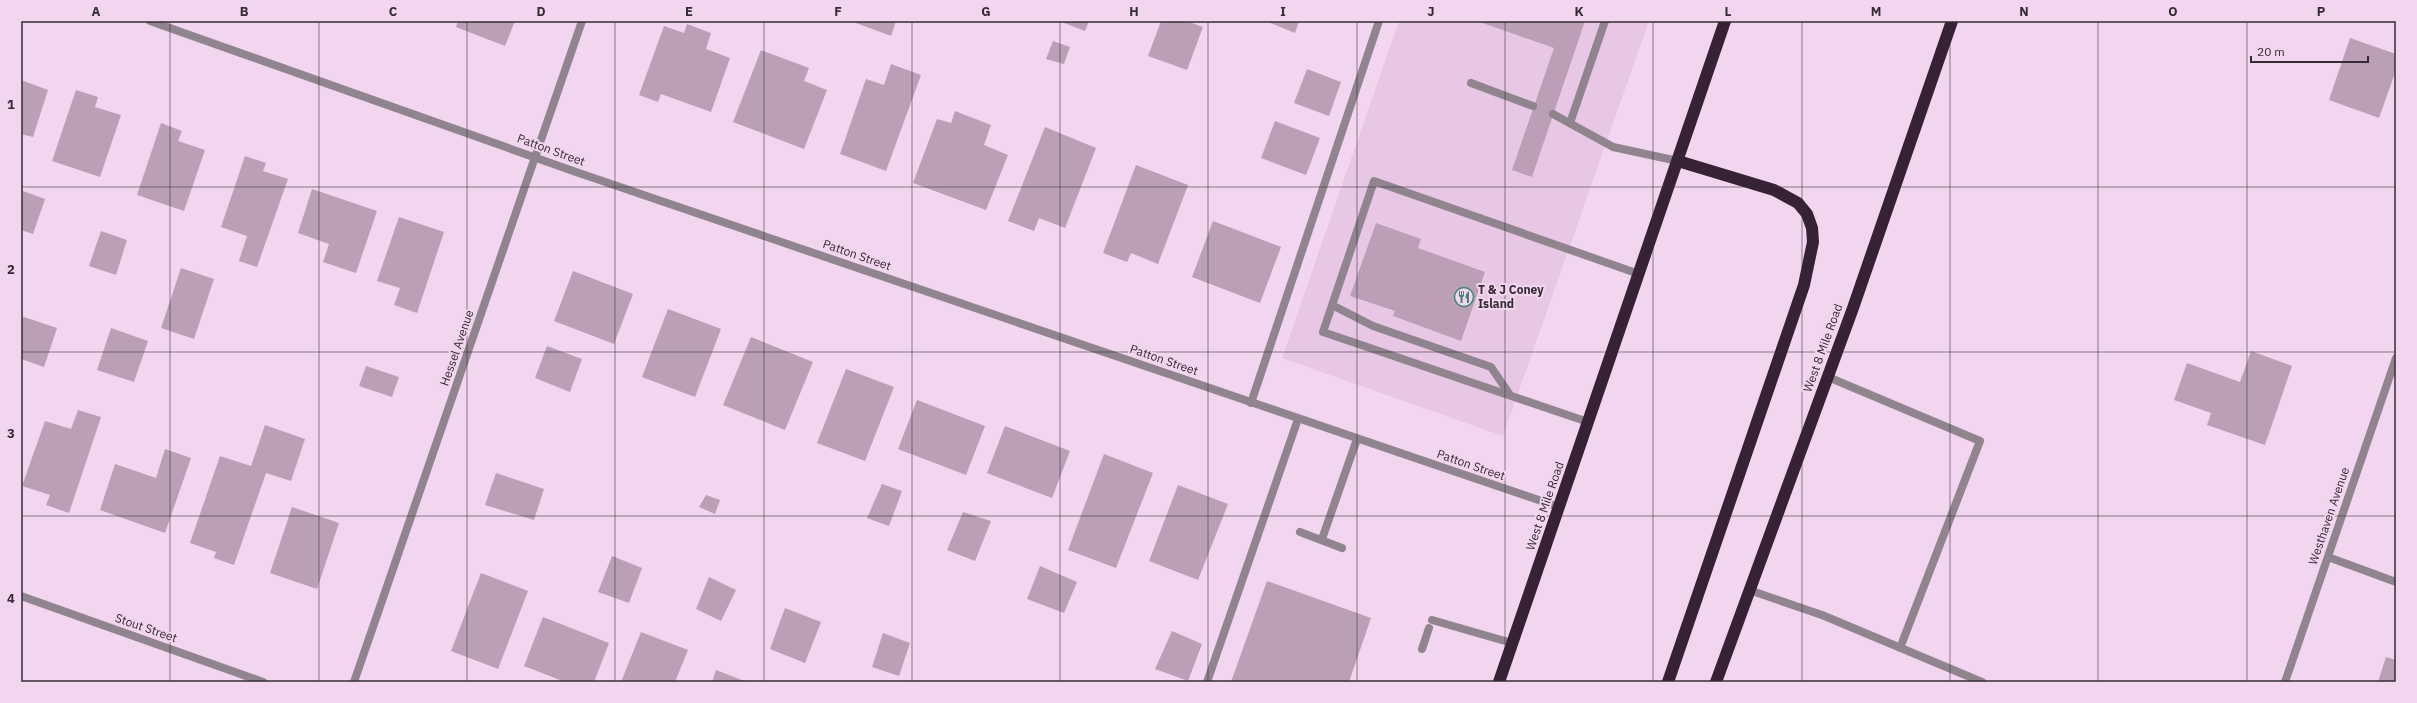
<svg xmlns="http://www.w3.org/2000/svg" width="2417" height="703" font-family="'IBM Plex Sans',sans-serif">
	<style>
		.built { fill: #e8c7e4 }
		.building { fill: #ba9fb7 }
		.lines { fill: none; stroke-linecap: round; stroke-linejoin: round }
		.lane { stroke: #90848e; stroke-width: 8 }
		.street { stroke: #90848e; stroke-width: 8 }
		.highway { stroke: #372235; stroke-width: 12 }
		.grid { fill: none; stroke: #352b34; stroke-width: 1; stroke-opacity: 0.55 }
		.labels { text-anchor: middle; stroke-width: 4; stroke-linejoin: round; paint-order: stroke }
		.street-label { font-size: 12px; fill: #352b34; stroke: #f2d5ee }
		.poi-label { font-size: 12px; font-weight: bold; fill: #352b34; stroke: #f2d5ee; text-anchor: start }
		.neatline { fill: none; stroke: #352b34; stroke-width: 1.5 }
		.grid-label { font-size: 13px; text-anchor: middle; font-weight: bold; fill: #352b34 }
	</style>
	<rect width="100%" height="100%" fill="#f2d5ee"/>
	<path class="built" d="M1399 21H1649L1503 436 1282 358Z"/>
	<path class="building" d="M458 21H515L505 46 456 27Z
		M857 21H896L891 36 856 23Z
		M1059 21H1089L1085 31Z
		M1161 21H1186L1203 27 1187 70 1148 56Z
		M1266 21H1299L1295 33Z
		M1477 21H1585L1532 177 1512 170 1554 48Z
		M687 24 711 33 706 49 730 58 711 112 661 94 658 102 639 95 664 26 684 33Z
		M2350 38 2396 54V70L2379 118 2329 100Z
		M1053 41 1070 47 1064 64 1046 59Z
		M761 50 809 68 804 81 827 90 804 149 733 122Z
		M891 64 921 75 886 171 840 154 866 79 884 85Z
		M1307 69 1341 82 1329 116 1294 103Z
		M21 80 48 90 33 137 21 134Z
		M76 90 98 97 95 107 121 115 100 177 52 161Z
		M955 111 991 125 984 145 1008 155 986 210 913 183 937 119 951 123Z
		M1275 121 1320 138 1306 175 1261 158Z
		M161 123 182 131 178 141 205 150 184 211 137 195Z
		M1045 127 1096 148 1065 228 1039 218 1034 231 1008 221Z
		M245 156 266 163 263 171 288 179 257 267 239 261 247 236 221 227Z
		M1136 165 1188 185 1158 264 1131 253 1127 262 1103 253Z
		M312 189 377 211 356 273 323 262 329 244 298 233Z
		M23 191 45 199 33 234 21 230V197Z
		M399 217 444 232 417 313 394 305 400 288 377 281Z
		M1213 221 1281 247 1260 303 1192 277Z
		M1376 223 1421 239 1418 248 1485 272 1461 341 1393 316 1395 311 1350 296Z
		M101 231 127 240 116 275 89 266Z
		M181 268 214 279 194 339 161 328Z
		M573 271 633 294 614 344 554 321Z
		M668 309 721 329 695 397 642 377Z
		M21 316 57 328 44 367 21 359Z
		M111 328 148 341 134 382 97 370Z
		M751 337 813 362 785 430 723 405Z
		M547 346 582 359 570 392 535 378Z
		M2251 351 2292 366 2265 445 2207 425 2211 413 2174 400 2187 363 2240 382Z
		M366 366 399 377 392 397 359 386Z
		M846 369 894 387 865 461 817 443Z
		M917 400 985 426 966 475 898 449Z
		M78 410 101 417 69 513 46 505 50 495 22 486 45 421 71 429Z
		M265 425 305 439 291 481 266 473 234 565 214 558 216 552 190 543 220 456 251 466Z
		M1005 426 1070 451 1052 498 987 473Z
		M165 449 191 458 165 533 100 510 115 464 156 478Z
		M1104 454 1153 473 1116 568 1068 550Z
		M496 473 544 489 534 520 485 505Z
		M882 484 902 491 889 526 867 518Z
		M1178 485 1228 504 1198 580 1149 561Z
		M706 495 720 500 715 514 699 507Z
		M292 507 339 523 317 589 270 573Z
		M963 512 991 521 975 561 947 550Z
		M612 556 642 568 629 603 598 592Z
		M1040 566 1077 582 1064 613 1027 599Z
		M481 573 528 591 498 669 451 651Z
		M709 577 736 590 721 621 696 609Z
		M1267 581 1371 618 1349 682H1231Z
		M785 608 821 622 805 663 770 649Z
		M543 617 609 643 594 682H565L524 666Z
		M1172 631 1202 644 1188 681 1155 669Z
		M641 632 688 650 675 682H621Z
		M883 633 910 643 899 676 872 667Z
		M2386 657 2396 660V682H2378Z
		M716 670 747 682H712Z"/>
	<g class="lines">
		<path class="lane" d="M1471 83 1533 106
			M1553 114 1613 147 1678 161
			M1570 123 1605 21
			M1332 305 1373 326 1491 367 1510 395
			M1828 377 1980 441 1900 648
			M1251 403 1379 21
			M1588 422 1323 332 1374 181 1639 274
			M1300 532 1342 548
			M1322 539 1357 439
			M1749 590 1822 615 1982 682
			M1432 620 1512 643
			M1422 649 1429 628
			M1207 682 1298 419"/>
		<path class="street" d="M150 21 576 172 1559 507
			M2328 557 2396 582
			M21 596 263 682
			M354 682 582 21
			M2285 682 2396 358"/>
		<path class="highway" d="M1499 682 1725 21
			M1668 682 1804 285 1813 242 1812 228 1807 214 1798 203 1774 190 1678 161
			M1716 682 1853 308 1952 21"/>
	</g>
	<path class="grid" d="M170 21V682M319 21V682M467 21V682M615 21V682M764 21V682M912 21V682M1060 21V682M1208 21V682M1357 21V682M1505 21V682M1653 21V682M1802 21V682M1950 21V682M2098 21V682M2247 21V682M21 187H2396M21 352H2396M21 516H2396"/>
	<defs>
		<g id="restaurant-ring" transform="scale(1)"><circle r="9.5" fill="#f2d5ee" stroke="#418478" stroke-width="1.5"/><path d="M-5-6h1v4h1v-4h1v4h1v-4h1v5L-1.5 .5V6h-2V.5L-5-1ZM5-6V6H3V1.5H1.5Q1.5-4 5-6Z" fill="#418478"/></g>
	</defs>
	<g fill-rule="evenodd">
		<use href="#restaurant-ring" x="1464" y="297"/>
	</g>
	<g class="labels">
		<g class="street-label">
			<text transform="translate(551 150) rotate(20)" y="4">Patton Street</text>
			<text transform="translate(857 255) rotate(19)" y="4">Patton Street</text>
			<text transform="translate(457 348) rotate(-71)" y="4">Hessel Avenue</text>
			<text transform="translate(1823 348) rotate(-70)" y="4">West 8 Mile Road</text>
			<text transform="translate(1164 360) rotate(19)" y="4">Patton Street</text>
			<text transform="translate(1471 465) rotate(19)" y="4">Patton Street</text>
			<text transform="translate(1545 506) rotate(-71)" y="4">West 8 Mile Road</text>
			<text transform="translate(2329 516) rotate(-71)" y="4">Westhaven Avenue</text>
			<text transform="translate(146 628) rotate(19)" y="4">Stout Street</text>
		</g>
		<g class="poi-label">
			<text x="1478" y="294">T &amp; J Coney<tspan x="1478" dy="14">Island</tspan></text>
		</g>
	</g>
	<rect width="2417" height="703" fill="none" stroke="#f2d5ee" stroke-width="44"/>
	<path d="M2251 56v6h117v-6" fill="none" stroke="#352b34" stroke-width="2"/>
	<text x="2257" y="56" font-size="12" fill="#352b34" stroke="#f2d5ee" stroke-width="3" paint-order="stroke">20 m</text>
	<rect x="22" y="22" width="2373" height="659" class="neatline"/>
	<g class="grid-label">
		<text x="96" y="16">A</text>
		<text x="244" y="16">B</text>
		<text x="393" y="16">C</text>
		<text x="541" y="16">D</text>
		<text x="689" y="16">E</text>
		<text x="838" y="16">F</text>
		<text x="986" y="16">G</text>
		<text x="1134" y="16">H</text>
		<text x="1283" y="16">I</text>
		<text x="1431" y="16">J</text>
		<text x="1579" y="16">K</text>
		<text x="1728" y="16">L</text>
		<text x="1876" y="16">M</text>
		<text x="2024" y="16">N</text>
		<text x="2173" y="16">O</text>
		<text x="2321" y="16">P</text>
		<text x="11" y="109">1</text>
		<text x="11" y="274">2</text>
		<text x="11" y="438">3</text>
		<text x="11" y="603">4</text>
	</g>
</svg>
